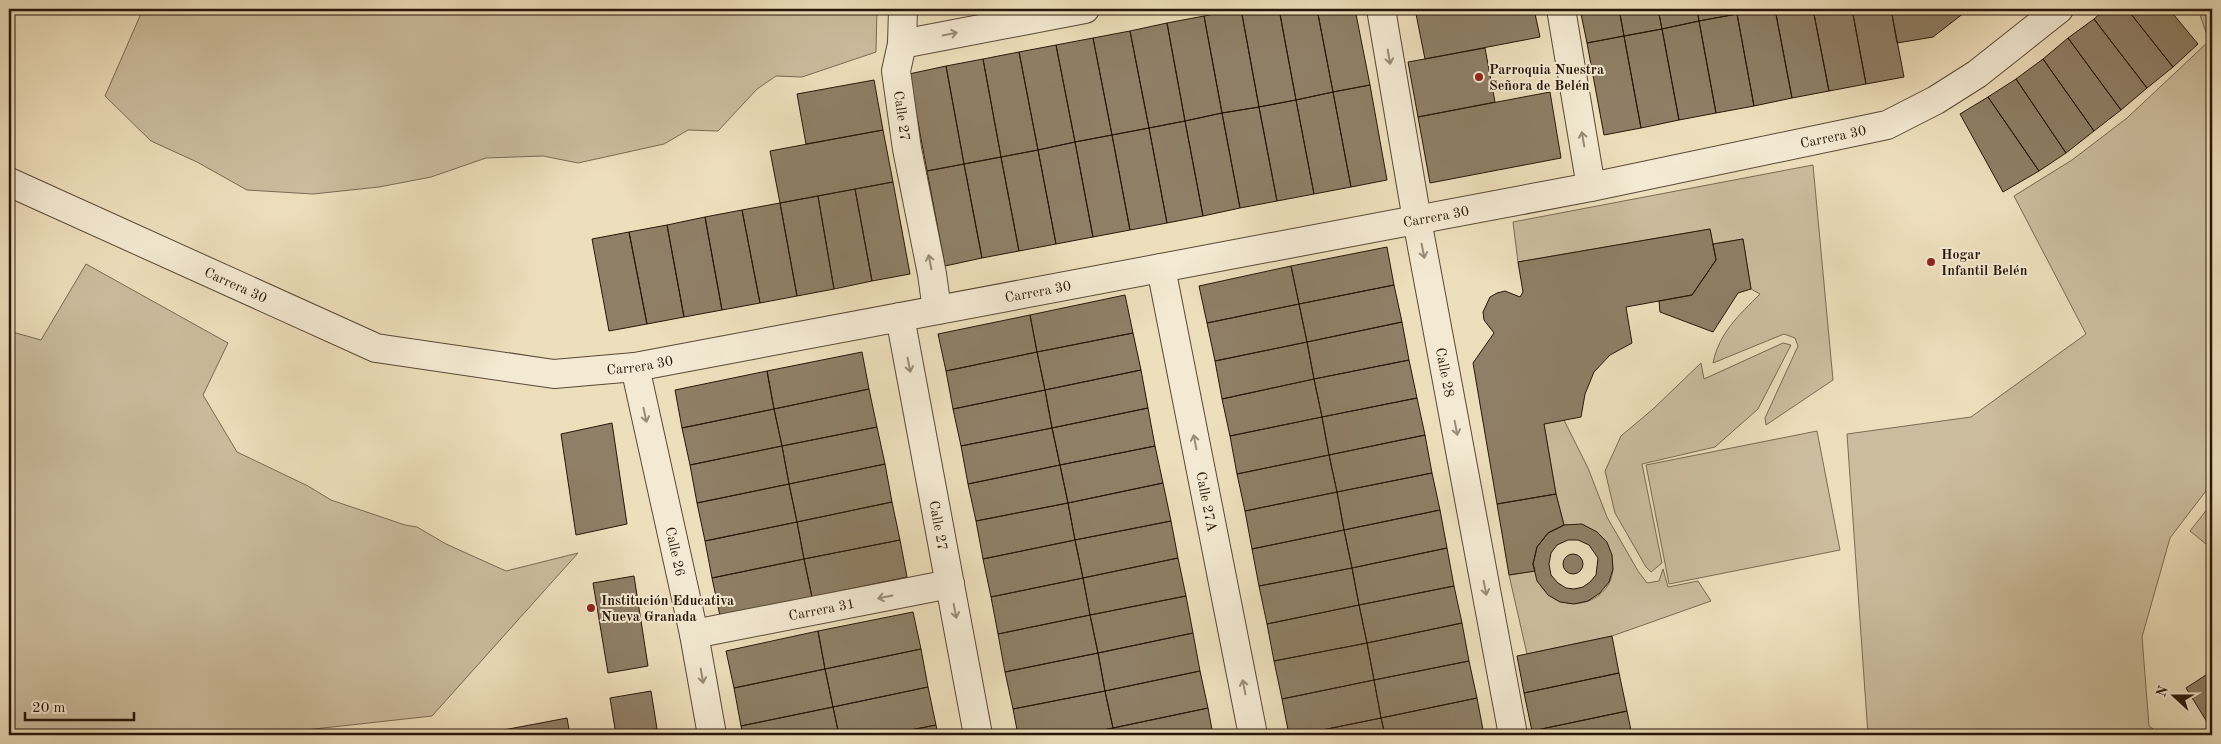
<svg xmlns="http://www.w3.org/2000/svg" width="2221" height="744" font-family="'Old Standard TT',serif">
	<style>
		.green { fill: #ccbd9e; stroke: #7a6a54 }
		.building { fill: #8f7f66; stroke: #281609; fill-rule: evenodd }
		.lines { fill: none; stroke-linecap: round; stroke-linejoin: round }
		.minor-casing { stroke: #5a4836; stroke-width: 30 }
		.tertiary-casing { stroke: #5a4836; stroke-width: 30 }
		.minor { stroke: #f4ead3; stroke-width: 28 }
		.tertiary { stroke: #f4ead3; stroke-width: 28 }
		.oneway { stroke: #988b78 }
		.poi-dot { fill: #8f2418; stroke: #f4ead3; stroke-width: 2 }
		.labels { text-anchor: middle; stroke-width: 4; stroke-linejoin: round; paint-order: stroke }
		.poi-label { font-size: 14px; font-weight: bold; fill: #281609; stroke: #f4ead3; text-anchor: start }
		.street-label { font-size: 14px; fill: #281609; stroke: #f4ead3 }
	</style>
	<rect width="100%" height="100%" fill="#eedfbc"/>
	<filter id="stains"><feTurbulence type="fractalNoise" baseFrequency=".004" numOctaves="4"/><feColorMatrix values="0 0 0 0 .2 0 0 0 0 .09 0 0 0 0 .02 0 0 0 .5 -.17"/></filter>
	<radialGradient id="worn" r=".72"><stop offset=".6" stop-color="#630" stop-opacity="0"/><stop offset="1" stop-color="#630" stop-opacity=".3"/></radialGradient>
	<path class="green" d="M143 9H877L876 52 802 77 776 76 757 89 718 131 688 130 664 144 578 163 543 156 486 158 431 177 379 187 313 194 247 190 197 162 151 141 105 96Z
		M2201 9H2212V483L2170 538 2142 637 2149 726 2161 735H1868L1847 434 1971 417 2086 334 2014 196 2072 160 2127 118 2209 41 2199 12Z
		M1813 165 1833 380 1766 425 1765 418 1798 346 1795 338 1784 334 1713 363C1719 333 1739 315 1760 294L1751 289 1743 239 1713 244 1710 229 1518 262 1513 222Z
		M86 264 228 343 203 395 237 452 308 486 331 500 405 525 417 527 446 544 506 571 578 553 432 716 287 732V735H9V331L41 340Z
		M1783 343 1791 345 1758 409 1715 447 1642 464 1662 563 1651 572 1646 567 1615 513 1605 471 1621 436 1653 409 1701 363 1704 379Z
		M1564 420 1588 468 1607 517 1638 571 1647 583 1659 581 1663 569 1668 587 1698 581 1711 601 1612 636 1527 654 1509 575 1535 571C1545 617 1608 612 1613 570 1613 564 1610 557 1609 551 1603 529 1584 524 1564 525L1556 494 1544 424Z
		M1817 431 1840 550 1669 584 1646 465Z
		M2212 503V549L2190 531Z"/>
	<path class="building" d="M1241 9 1259 107 1222 113 1204 16Z
		M1241 9H1279L1296 100 1259 107Z
		M1279 9H1317L1333 92 1296 100Z
		M1317 9H1355L1370 85 1333 92Z
		M1415 9H1534L1540 37 1425 59Z
		M1580 9H1619L1624 36 1587 43Z
		M1619 9H1658L1662 29 1624 36Z
		M1658 9H1697L1699 21 1662 29Z
		M1697 9H1735L1737 14 1699 21Z
		M1735 9H1765L1737 14Z
		M1765 9H1775L1792 98 1754 106 1737 14Z
		M1775 9H1813L1829 91 1792 98Z
		M1813 9H1852L1866 84 1829 91Z
		M1852 9H1891L1904 77 1866 84Z
		M1891 9H1969L1933 37 1897 43Z
		M2105 9H2127L2173 67 2147 88 2094 19Z
		M2127 9H2169L2198 44 2173 67Z
		M1737 14 1754 106 1716 113 1699 21Z
		M1204 16 1222 113 1185 121 1167 23Z
		M2094 19 2147 88 2121 110 2068 38Z
		M1699 21 1716 113 1679 120 1662 29Z
		M1167 23 1185 121 1149 128 1130 31Z
		M1662 29 1679 120 1641 128 1624 36Z
		M1130 31 1149 128 1112 135 1093 38Z
		M1624 36 1641 128 1604 135 1587 43Z
		M1093 38 1112 135 1075 142 1056 45Z
		M2068 38 2121 110 2094 131 2043 59Z
		M1056 45 1075 142 1038 150 1019 52Z
		M1485 48 1495 102 1418 117 1408 62Z
		M1019 52 1038 150 1001 157 983 59Z
		M983 59 1001 157 964 164 946 66Z
		M2043 59 2094 131 2066 153 2016 79Z
		M946 66 964 164 927 171 909 74Z
		M2016 79 2066 153 2039 171 1988 97Z
		M874 80 883 130 806 144 797 94Z
		M1370 85 1387 180 1351 187 1333 92Z
		M1333 92 1351 187 1314 194 1296 100Z
		M1550 92 1561 158 1430 183 1418 117Z
		M1988 97 2039 171 2003 192 1960 114Z
		M1296 100 1314 194 1277 201 1259 107Z
		M1259 107 1277 201 1240 208 1222 113Z
		M1222 113 1240 208 1203 216 1185 121Z
		M1185 121 1203 216 1167 223 1149 128Z
		M1149 128 1167 223 1130 230 1112 135Z
		M883 130 893 182 780 203 770 151Z
		M1112 135 1130 230 1093 237 1075 142Z
		M1075 142 1093 237 1056 244 1038 150Z
		M1038 150 1056 244 1019 251 1001 157Z
		M1001 157 1019 251 982 258 964 164Z
		M964 164 982 258 945 266 927 171Z
		M893 182 910 274 872 281 855 189Z
		M855 189 872 281 834 289 818 196Z
		M818 196 834 289 797 296 780 203Z
		M780 203 797 296 760 303 742 210Z
		M742 210 760 303 722 310 705 217Z
		M705 217 722 310 684 317 667 225Z
		M667 225 684 317 647 324 629 232Z
		M1710 229 1716 260 1692 295 1626 307 1632 343 1610 355 1594 372 1585 394 1581 417 1544 424 1556 494 1497 504 1473 363 1494 333 1484 320 1483 312 1490 297 1497 293 1505 291 1520 297 1523 292 1518 262Z
		M629 232 647 324 609 331 592 239Z
		M1743 239 1751 289 1738 293 1713 332 1660 312 1659 301 1692 295 1716 260 1713 244Z
		M1387 247 1394 285 1299 304 1291 266Z
		M1291 266 1299 304 1207 323 1199 286Z
		M1394 285 1402 322 1307 342 1299 304Z
		M1125 295 1133 333 1037 352 1030 315Z
		M1299 304 1307 342 1215 361 1207 323Z
		M1030 315 1037 352 946 371 938 334Z
		M1402 322 1409 360 1314 379 1307 342Z
		M1133 333 1141 370 1045 390 1037 352Z
		M1307 342 1314 379 1222 399 1215 361Z
		M862 352 869 389 774 409 767 371Z
		M1037 352 1045 390 953 409 946 371Z
		M1409 360 1417 398 1322 417 1314 379Z
		M1141 370 1148 408 1052 428 1045 390Z
		M767 371 774 409 682 428 675 390Z
		M1314 379 1322 417 1230 436 1222 399Z
		M869 389 877 427 782 446 774 409Z
		M1045 390 1052 428 961 446 953 409Z
		M1417 398 1425 435 1329 455 1322 417Z
		M1148 408 1155 446 1060 465 1052 428Z
		M774 409 782 446 690 465 682 428Z
		M1322 417 1329 455 1237 474 1230 436Z
		M612 423 627 524 576 535 561 434Z
		M877 427 885 464 789 484 782 446Z
		M1052 428 1060 465 968 484 961 446Z
		M1425 435 1432 473 1337 492 1329 455Z
		M782 446 789 484 697 503 690 465Z
		M1155 446 1163 483 1068 503 1060 465Z
		M1329 455 1337 492 1245 511 1237 474Z
		M885 464 892 502 797 522 789 484Z
		M1060 465 1068 503 976 521 968 484Z
		M1432 473 1440 510 1344 530 1337 492Z
		M1163 483 1171 521 1075 540 1068 503Z
		M789 484 797 522 705 541 697 503Z
		M1337 492 1344 530 1252 549 1245 511Z
		M1556 494 1564 525 1548 533 1537 547 1533 564 1535 571 1509 575 1497 504Z
		M892 502 900 540 804 559 797 522Z
		M1068 503 1075 540 983 559 976 521Z
		M1440 510 1447 548 1352 568 1344 530Z
		M1171 521 1178 558 1083 578 1075 540Z
		M797 522 804 559 712 578 705 541Z
		M1582 524 1597 532 1607 542 1612 555 1613 569 1609 582 1600 593 1588 601 1574 604 1560 602 1548 595 1537 581 1533 564 1537 547 1548 533 1564 525ZM1568 540H1578L1589 545 1598 558 1596 575 1590 582 1583 587 1574 589 1566 588 1558 583 1551 575 1549 564 1551 553 1557 545Z
		M1344 530 1352 568 1259 586 1252 549Z
		M900 540 907 577 812 597 804 559Z
		M1075 540 1083 578 991 597 983 559Z
		M1447 548 1454 586 1359 605 1352 568Z
		M1563 564a10 10 0 1 1 20 0a10 10 0 1 1-20 0Z
		M1178 558 1186 596 1090 615 1083 578Z
		M804 559 812 597 720 616 712 578Z
		M1352 568 1359 605 1267 624 1259 586Z
		M634 576 648 666 608 673 593 583Z
		M1083 578 1090 615 998 634 991 597Z
		M1454 586 1462 623 1367 643 1359 605Z
		M1186 596 1193 633 1098 653 1090 615Z
		M1359 605 1367 643 1274 661 1267 624Z
		M913 612 921 649 825 669 818 631Z
		M1090 615 1098 653 1005 672 998 634Z
		M1462 623 1469 661 1374 680 1367 643Z
		M818 631 825 669 734 688 726 651Z
		M1193 633 1200 671 1105 691 1098 653Z
		M1612 636 1619 673 1524 693 1517 656Z
		M1367 643 1374 680 1282 699 1274 661Z
		M921 649 928 687 833 707 825 669Z
		M1098 653 1105 691 1013 709 1005 672Z
		M1469 661 1477 698 1381 718 1374 680Z
		M825 669 833 707 741 726 734 688Z
		M1200 671 1208 708 1113 728 1105 691Z
		M2212 671V730L2186 688Z
		M1619 673 1627 711 1532 731 1524 693Z
		M1374 680 1381 718 1298 735H1289L1282 699Z
		M928 687 936 725 885 735H839L833 707Z
		M651 691 657 729 616 735 610 698Z
		M1105 691 1113 728 1079 735H1018L1013 709Z
		M1477 698 1484 735H1385L1381 718Z
		M833 707 839 735H743L741 726Z
		M1208 708 1213 735H1114L1113 728Z
		M1627 711 1632 735H1533L1532 731Z
		M567 718 570 735H477Z
		M1381 718 1385 735H1298Z
		M936 725 938 735H885Z
		M1113 728 1114 735H1079Z"/>
	<g class="lines">
		<g class="minor-casing">
			<g id="minor">
				<path id="s1" d="M903 9 902 44 896 71 907 149 932 274 937 310"/>
				<path id="s2" d="M1381 9 1417 220 1513 735"/>
				<path d="M1561 9 1591 187"/>
				<path d="M902 44 1085 9"/>
				<path id="s3" d="M1161 268 1253 735"/>
				<path id="s4" d="M900 317 978 735"/>
				<path id="s5" d="M635 367 694 634 712 735"/>
				<path id="s6" d="M694 634 950 584"/>
			</g>
		</g>
		<g class="tertiary-casing">
			<g id="tertiary">
				<path id="s7" d="M9 182 376 348 554 374 635 367 1591 187 1887 125 1936 100 1977 74 2059 9"/>
			</g>
		</g>
		<use href="#minor" class="minor"/>
		<use href="#tertiary" class="tertiary"/>
	</g>
	<defs><path id="oneway-shaft" d="M-6 0H5M1.5-3L5.5 0L1.5 3" fill="none" stroke-width="1.6" stroke-linecap="round" stroke-linejoin="round" transform="scale(1.25)"/></defs>
	<g class="oneway">
		<use href="#oneway-shaft" transform="translate(950 34) rotate(-11)"/>
		<use href="#oneway-shaft" transform="translate(1389 57) rotate(80)"/>
		<use href="#oneway-shaft" transform="translate(1583 139) rotate(-100)"/>
		<use href="#oneway-shaft" transform="translate(1423 251) rotate(79)"/>
		<use href="#oneway-shaft" transform="translate(930 262) rotate(-101)"/>
		<use href="#oneway-shaft" transform="translate(909 365) rotate(79)"/>
		<use href="#oneway-shaft" transform="translate(645 415) rotate(78)"/>
		<use href="#oneway-shaft" transform="translate(1456 428) rotate(79)"/>
		<use href="#oneway-shaft" transform="translate(1195 442) rotate(-101)"/>
		<use href="#oneway-shaft" transform="translate(1485 588) rotate(79)"/>
		<use href="#oneway-shaft" transform="translate(885 597) rotate(169)"/>
		<use href="#oneway-shaft" transform="translate(955 611) rotate(79)"/>
		<use href="#oneway-shaft" transform="translate(702 676) rotate(80)"/>
		<use href="#oneway-shaft" transform="translate(1244 687) rotate(-101)"/>
	</g>
	<g class="poi-dot">
		<circle cx="1479" cy="77" r="5"/>
		<circle cx="1931" cy="262" r="5"/>
		<circle cx="591" cy="608" r="5"/>
	</g>
	<g class="labels">
		<g class="poi-label">
			<text x="1489" y="74">Parroquia Nuestra<tspan x="1489" dy="16">Señora de Belén</tspan></text>
			<text x="1941" y="259">Hogar<tspan x="1941" dy="16">Infantil Belén</tspan></text>
			<text x="601" y="605">Institución Educativa<tspan x="601" dy="16">Nueva Granada</tspan></text>
		</g>
		<g class="street-label">
			<text dy="5" stroke="none"><textPath href="#s1" startOffset="108">Calle 27</textPath></text>
			<text dy="5" stroke="none"><textPath href="#s7" startOffset="1884">Carrera 30</textPath></text>
			<text dy="5" stroke="none"><textPath href="#s7" startOffset="1479">Carrera 30</textPath></text>
			<text dy="5" stroke="none"><textPath href="#s7" startOffset="249">Carrera 30</textPath></text>
			<text dy="5" stroke="none"><textPath href="#s7" startOffset="1074">Carrera 30</textPath></text>
			<text dy="5" stroke="none"><textPath href="#s7" startOffset="669">Carrera 30</textPath></text>
			<text dy="5" stroke="none"><textPath href="#s2" startOffset="369">Calle 28</textPath></text>
			<text dy="5" stroke="none"><textPath href="#s3" startOffset="238">Calle 27A</textPath></text>
			<text dy="5" stroke="none"><textPath href="#s4" startOffset="212">Calle 27</textPath></text>
			<text dy="5" stroke="none"><textPath href="#s5" startOffset="189">Calle 26</textPath></text>
			<text dy="5" stroke="none"><textPath href="#s6" startOffset="130">Carrera 31</textPath></text>
		</g>
	</g>
	<rect width="2221" height="744" fill="none" stroke="#eedfbc" stroke-width="30"/>
	<rect x="10" y="10" width="2201" height="724" fill="none" stroke="#281609" stroke-width="2.5"/>
	<rect x="15" y="15" width="2191" height="714" fill="none" stroke="#281609"/>
	<g transform="translate(2174 696) rotate(291)" stroke="#f4ead3" stroke-width="4" paint-order="stroke">
	<path d="M0-4L9 19L0 12L-9 19Z" fill="#281609"/>
	<text y="-8" font-size="14" font-weight="bold" text-anchor="middle" fill="#281609">N</text>
	</g>
	<path d="M25 712v8h109v-8" fill="none" stroke="#281609" stroke-width="2.5"/>
	<text x="32" y="712" font-size="15" fill="#281609" stroke="#f4ead3" stroke-width="4" paint-order="stroke">20 m</text>
	<rect width="100%" height="100%" filter="url(#stains)"/>
	<rect width="100%" height="100%" fill="url(#worn)"/>
</svg>
